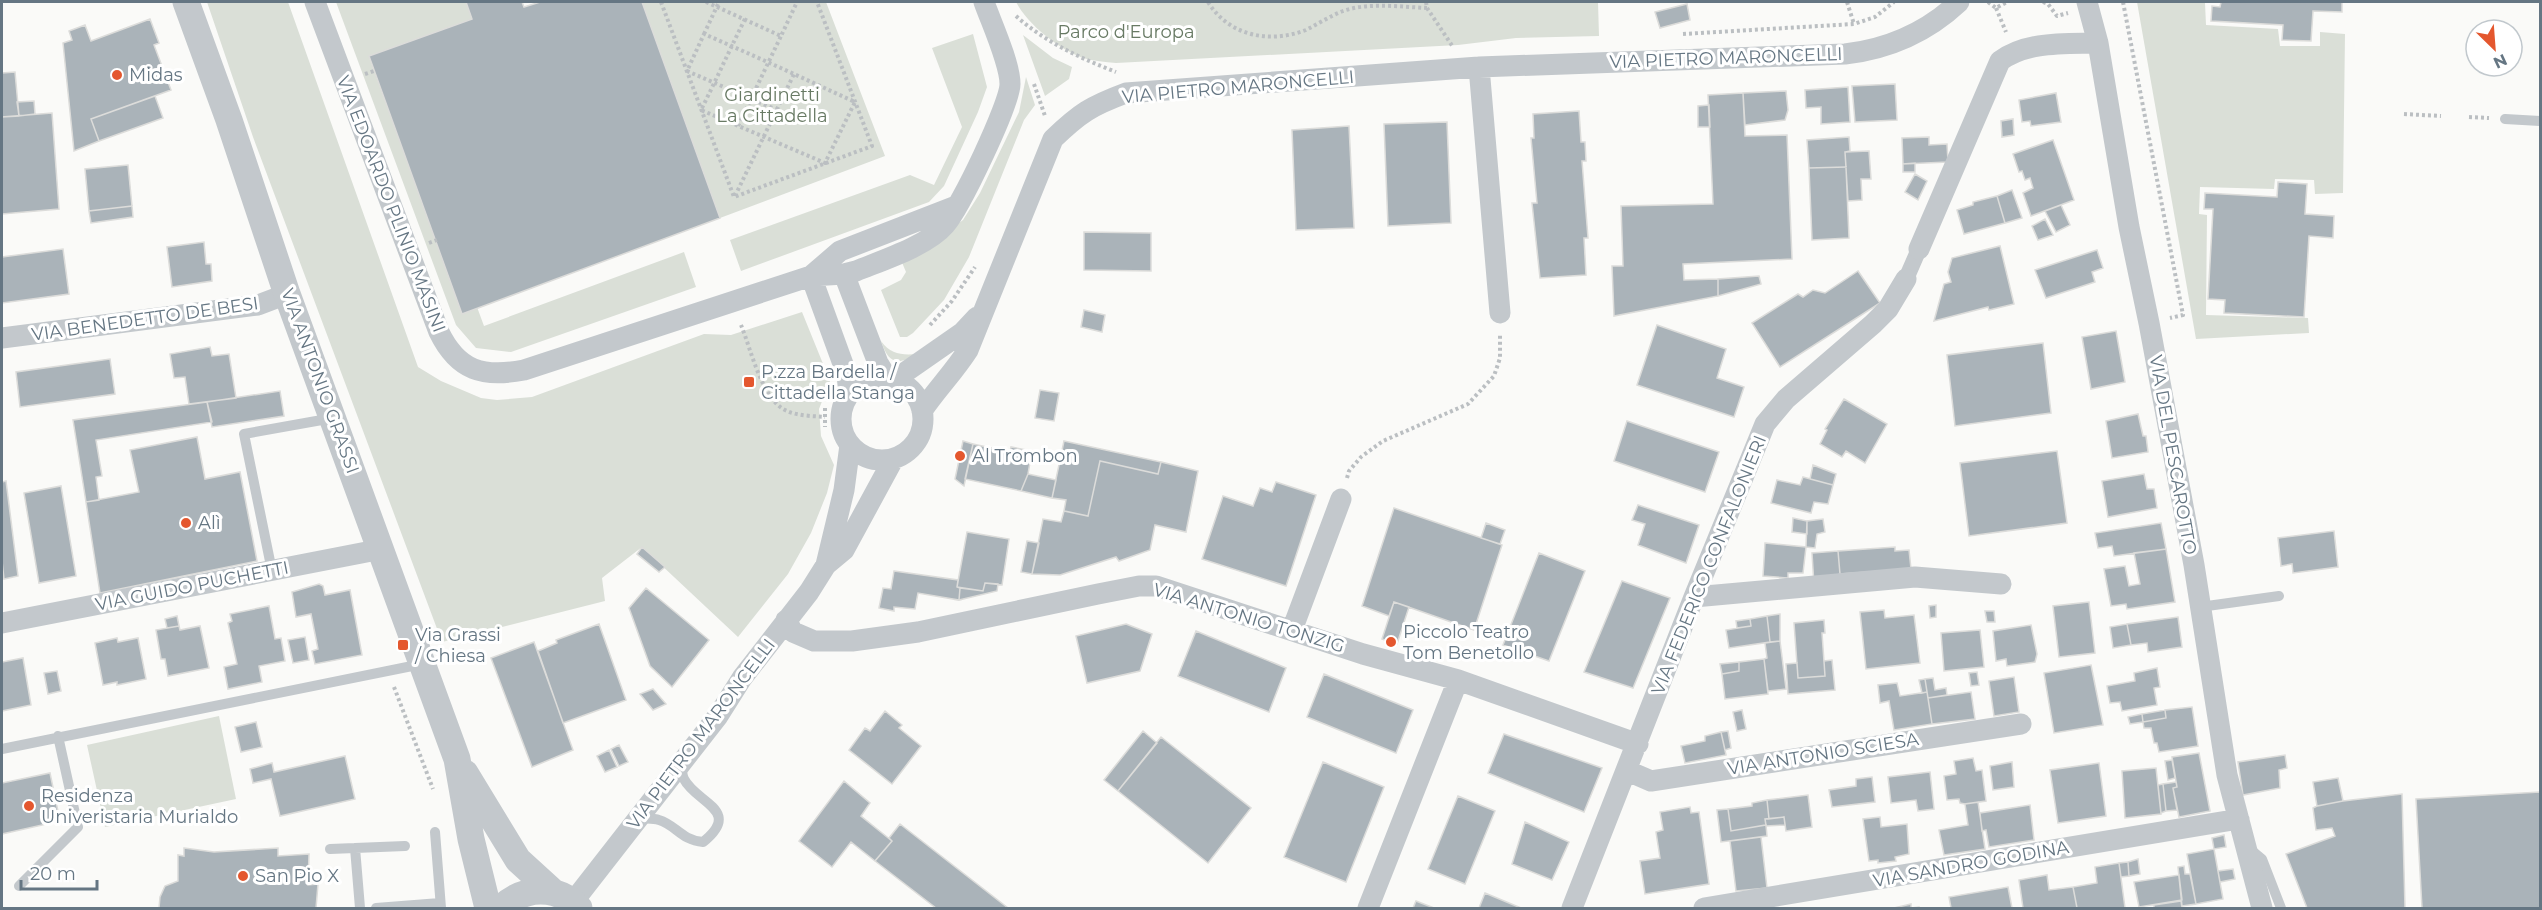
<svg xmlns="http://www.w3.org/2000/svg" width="2542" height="910" font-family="Montserrat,sans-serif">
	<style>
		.green { fill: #dadfd7 }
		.building { fill: #aab3b9; stroke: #dcdcda; stroke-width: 1.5 }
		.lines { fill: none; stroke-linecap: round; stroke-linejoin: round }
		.path { stroke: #bbbfc2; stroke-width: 4; stroke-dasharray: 3 3; stroke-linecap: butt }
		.service { stroke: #c3c8cc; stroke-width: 10 }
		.pedestrian { stroke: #c3c8cc; stroke-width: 16 }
		.minor { stroke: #c3c8cc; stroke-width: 21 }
		.tertiary { stroke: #c3c8cc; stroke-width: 27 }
		.poi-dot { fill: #e4572e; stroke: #fff; stroke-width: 2 }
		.labels { text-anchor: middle; stroke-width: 6; stroke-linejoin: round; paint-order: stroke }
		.park-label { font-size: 18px; fill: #687a64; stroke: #fff }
		.street-label { font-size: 18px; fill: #657683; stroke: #fff }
		.poi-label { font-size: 18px; fill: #657683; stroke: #fff; text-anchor: start }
	</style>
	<rect width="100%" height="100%" fill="#fafaf8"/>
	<path class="green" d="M207 2H288L418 367 441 381 481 398 497 400 532 397 704 334 731 335 802 312 830 381 819 409 821 436 834 465 827 493 811 533 788 574 738 637 642 547 602 578 605 601 442 642 253 137Z
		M336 2H466L472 19 369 57 462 313 477 307 484 326 684 252 696 287 511 352 476 348 456 325 453 317Z
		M642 2H826L885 156 720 218Z
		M1016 2H1598L1599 36 1516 38 1458 45 1116 63C1105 62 1094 61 1083 58 1058 48 1029 26 1016 2Z
		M2137 2H2217L2205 3 2206 25 2278 29 2280 46H2320V32L2345 34 2343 193 2315 194 2314 180 2275 179 2274 189 2200 187 2199 214 2207 215 2206 315 2308 318 2309 333 2196 339Z
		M973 34 987 87 978 112 944 186 929 202 741 271 730 240 910 175 934 185 962 127 932 48Z
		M1023 35 1053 58 1072 67 1069 79 1045 96Z
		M1026 77 1035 105 1024 120 969 257 944 300 913 333 907 337H900L881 290 901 280 906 272 901 260 933 242 963 220 980 193 1019 112Z
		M881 341C891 355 902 355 918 354 898 365 889 365 881 341Z
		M219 716 236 799 105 827 87 745Z"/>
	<path class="building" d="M466 2H522L524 7 540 2H642L720 218 462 314 369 56 472 19Z
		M2221 2H2342V12L2313 11 2311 41 2282 40 2283 25 2211 21 2212 6 2220 7Z
		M1687 4 1690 20 1660 28 1655 12Z
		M150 19 159 43 154 45 171 90 91 119 99 141 74 151 63 43 72 40 69 31 85 25 91 41Z
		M15 72 19 116 2 117V73Z
		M1895 84 1897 120 1855 122 1852 86Z
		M1848 87 1850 122 1821 124V107L1806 108 1805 90Z
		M1786 91 1788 110 1785 120 1745 125 1743 93Z
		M1743 93 1745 136 1787 135 1792 259 1683 264 1684 280 1718 279V296L1614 316 1612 266H1623L1621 206 1713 204 1708 95Z
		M2056 93 2061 122 2031 126 2030 121 2022 122 2019 100Z
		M155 96 163 118 99 141 91 119Z
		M34 101 35 114 19 116 17 102Z
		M1709 105 1710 127H1698V106Z
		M1579 111 1581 142H1585L1586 161H1582L1588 238H1584L1586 275 1540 278 1532 203H1537L1531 138H1534L1533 114Z
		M52 113 59 209 2 214V117Z
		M2013 119 2014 135 2002 137 2001 121Z
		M1447 122 1451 223 1388 226 1384 124Z
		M1349 126 1354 228 1296 230 1292 130Z
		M1849 137 1850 151 1845 152 1846 167 1809 168 1807 140Z
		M1929 137V145L1947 144 1948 162 1903 164 1902 138Z
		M2053 140 2074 200 2031 216 2023 193 2033 188 2030 178 2025 180 2022 171 2019 172 2013 154Z
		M1869 151 1871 179H1861L1862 200 1848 201 1845 152Z
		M1915 163V172H1903V164Z
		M128 165 132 206 89 211 85 169Z
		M1846 167 1849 238 1812 240 1809 168Z
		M1915 174 1927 181 1918 200 1905 192Z
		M2278 182 2307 184 2305 214 2334 216 2333 238 2309 236 2304 317 2224 313 2225 300 2208 299 2213 209H2204L2205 193 2277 197Z
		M2012 190 2022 218 2005 223 1997 196Z
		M1997 196 2005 223 1964 234 1957 210 1973 205V202Z
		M2061 205 2070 225 2056 232 2045 211Z
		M132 206 133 217 91 223 89 211Z
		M2045 219 2053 235 2038 240 2032 226Z
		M1084 232 1151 233V271L1084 270Z
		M204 242 206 264H211L212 281 172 287 167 247Z
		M2000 246 2014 304 1989 310 1988 307 1934 321 1944 284 1951 282 1948 272 1952 258Z
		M63 249 69 294 2 303V257Z
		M2097 250 2103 268 2092 272 2095 282 2046 298 2035 270Z
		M1858 271 1880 303 1780 367 1752 323 1798 294 1803 297 1813 290 1825 293Z
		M1759 276 1761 284 1718 296V279Z
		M1084 310 1105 315 1102 332 1081 327Z
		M1657 325 1726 349 1717 378 1744 387 1734 417 1637 385Z
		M2116 331 2125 382 2091 389 2082 337Z
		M2043 343 2051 413 1955 426 1947 355Z
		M210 347 212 356 229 354 236 398 189 404 185 377 174 378 170 354Z
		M110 359 115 394 20 407 16 372Z
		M1040 390 1059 393 1054 421 1035 418Z
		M280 391 284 416 212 427 207 402Z
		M1844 399 1887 424 1865 463 1846 451 1842 457 1820 444 1827 430 1825 429Z
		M207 402 212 422 96 440 102 476 96 477 99 500 86 502 73 420Z
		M2138 414 2143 436H2146L2148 452 2112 458 2106 421Z
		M1627 421 1719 452 1705 492 1614 461Z
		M197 437 205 479 240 472 257 561 100 593 86 502 139 492 130 450Z
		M963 441 973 444 964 486 955 479Z
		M1064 441 1161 462 1158 474 1100 461 1088 516 1064 511 1066 500 1052 498Z
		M973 444 1010 452 1011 447 1032 451 1028 474 1021 491 965 479Z
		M2057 451 2067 523 1969 536 1960 463Z
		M1100 461 1158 474 1161 462 1198 471 1186 532 1155 525 1150 550 1119 561 1116 557 1060 575 1032 574 1043 519 1061 522 1064 511 1088 516Z
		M1813 465 1836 474 1833 485 1810 479Z
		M1028 474 1056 480 1052 498 1021 491Z
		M2144 474 2147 489H2154L2157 508 2108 517 2102 481Z
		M1803 477 1833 485 1828 504 1814 502 1811 513 1771 503 1777 480 1800 485Z
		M6 481 18 576 4 579 2 561V482Z
		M1276 482 1316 495 1286 586 1202 559 1223 496 1253 506 1260 488 1272 492Z
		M61 486 76 576 39 583 24 493Z
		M1638 505 1699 525 1686 563 1638 545 1645 524 1632 520Z
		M1394 508 1502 545 1474 630 1394 602 1389 616 1362 606Z
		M1793 518 1807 521V534L1792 532Z
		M1823 519 1825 532 1817 534 1815 548 1806 547 1807 521Z
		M1486 523 1505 530 1500 544 1481 538Z
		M2161 523 2166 549 2114 556 2112 546 2098 548 2095 533Z
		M2334 531 2338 567 2293 573 2292 564 2281 566 2278 538Z
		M967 532 1009 539 1002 585 985 583 983 591 957 587Z
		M1027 541 1039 543 1032 574 1021 572Z
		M1765 543 1806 547 1803 573H1788V578L1763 576Z
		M642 547 665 567 659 572 637 554Z
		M1895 547V551L1909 550 1911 569 1840 574 1838 551Z
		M2166 549 2175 602 2127 609 2126 604 2111 606 2104 569 2125 566 2129 586 2140 584 2134 553Z
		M1838 551 1840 574 1814 585 1812 553Z
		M1539 553 1585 571 1549 661 1503 645Z
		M894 571 958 580 957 587 960 588 959 600 918 593 915 609 894 607V611L879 608 883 588 891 589Z
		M1622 581 1670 598 1633 688 1584 672Z
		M985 583 998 584 997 591 959 600 960 588 983 591Z
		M319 584 323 586 325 595 350 590 362 655 315 664 312 651 318 649 311 614 296 617 292 592Z
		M646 588 709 640 672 687 650 666 629 608Z
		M1394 602 1409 607 1397 644 1382 639Z
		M2089 602 2095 653 2059 657 2053 606Z
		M1936 605V617L1930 618 1929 606Z
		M269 606 275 639 281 638 285 661 259 666 262 682 228 689 224 667 237 664 228 623 232 621 230 614Z
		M1884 610 1885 618 1914 615 1920 663 1866 669 1860 612Z
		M1985 611H1994L1995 622H1987Z
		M1780 614V641L1770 642 1767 616Z
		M177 616 179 626 167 628 165 619Z
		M1767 616 1770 642 1729 648 1726 630 1751 626 1750 619Z
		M2178 617 2182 647 2148 652 2147 643 2131 645 2127 624Z
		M1750 619 1751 626 1737 628 1736 621Z
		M1824 620 1825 633H1822L1825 676 1798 678 1794 623Z
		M599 624 626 700 563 723 538 651 557 643 556 640Z
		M1126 624 1152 634 1140 671 1087 683 1076 636Z
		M2127 624 2131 645 2113 648 2110 627Z
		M2031 625 2037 654 2035 662 2007 666 2006 659 1996 661 1993 631Z
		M179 626 180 630 200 626 209 668 168 676 165 659H161L156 630Z
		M1980 630 1984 667 1944 671 1941 633Z
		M1196 631 1286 668 1269 712 1178 676Z
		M305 637 309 660 293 663 288 640Z
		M117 638 118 642 138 638 146 679 117 685V682L103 685 95 643Z
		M1780 641 1786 689 1768 691 1764 659 1767 658 1765 643Z
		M534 642 573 750 532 767 491 658Z
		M23 658 31 705 2 711V662Z
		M1764 659 1768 694 1725 699 1722 674 1739 671V662Z
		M1832 660 1835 690 1788 694 1786 664 1797 663 1798 678 1825 676 1824 661Z
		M1739 662V671L1722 674 1720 664Z
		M2091 665 2103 725 2054 733 2044 673Z
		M2157 668 2160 687 2154 688 2157 705 2122 711 2120 702 2110 703 2107 686 2135 681 2134 673Z
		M57 671 61 691 48 694 44 673Z
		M1977 672 1979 685 1971 686 1969 673Z
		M1324 674 1413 710 1396 753 1307 717Z
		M2014 677 2019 712 1994 716 1989 681Z
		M1933 678 1935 690 1946 688 1947 695 1928 698 1925 679Z
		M1925 679 1927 692 1922 693 1919 680Z
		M1897 683 1900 696 1927 692 1932 724 1894 730 1889 701 1880 703 1878 685Z
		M653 689 666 704 653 710 640 694Z
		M1971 692 1975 719 1932 724 1928 698Z
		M2192 707 2198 746 2159 752 2157 743H2154L2151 728H2144L2143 722 2166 718 2165 710Z
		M1742 710 1746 729 1737 731 1733 712Z
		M2165 710 2166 718 2143 722 2142 714Z
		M885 711 902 725 899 728 921 746 892 784 849 750 865 728 870 731Z
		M2142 714 2143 722 2130 724 2128 717Z
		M256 722 262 747 241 752 235 727Z
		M1143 731 1157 743 1118 791 1104 780Z
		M1728 731 1731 748 1725 750 1721 732Z
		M1721 732 1726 755 1685 763 1681 746 1705 741V736Z
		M1504 734 1602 768 1584 812 1488 773Z
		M1161 737 1251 808 1208 863 1118 791Z
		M619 745 628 762 619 766 611 749Z
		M609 750 617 767 605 772 597 756Z
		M2199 753 2210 811 2179 817 2173 788 2177 787 2172 757Z
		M2285 755 2287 768 2279 770 2280 788 2243 795 2238 762Z
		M345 756 355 799 280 816 271 779 253 783 250 769 272 763 274 772Z
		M1973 758 1976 771 1982 770 1986 801 1965 804 1960 803 1959 799 1947 800 1944 776 1956 774 1954 761Z
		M2172 760 2175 778 2168 780 2165 761Z
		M1323 762 1384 787 1346 882 1284 857Z
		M2012 762 2014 787 1993 790 1990 766Z
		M2099 763 2106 816 2058 823 2050 770Z
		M2156 768 2161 814 2125 818 2122 771Z
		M1930 772 1934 809 1918 811 1916 800 1891 803 1888 777Z
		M50 773 60 821 2 834V783Z
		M1872 777 1875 802 1832 807 1829 790 1856 786V779Z
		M2338 778 2343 801 2317 806 2313 782Z
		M844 781 870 803 861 816 892 841 875 861 851 842 832 867 799 841Z
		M2176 782 2177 787 2173 788 2177 810 2166 811 2163 784Z
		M2163 784 2166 811 2161 813 2158 785Z
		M2540 792V908H2422L2416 799Z
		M2402 794 2405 908H2307L2286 854 2335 836 2332 828 2316 830 2313 808 2317 806 2343 801Z
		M1808 795 1812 827 1786 831 1784 817 1769 819 1767 800Z
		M1458 796 1495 811 1465 884 1428 869Z
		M1767 800 1769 819H1765L1766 825 1731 831 1728 809 1752 806V803Z
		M1978 802 1985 849 1944 855 1939 830 1968 825 1965 804Z
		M2030 805 2034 840 1989 847 1986 830 1982 831 1980 813Z
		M1690 807 1691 813 1699 812 1709 884 1645 894 1640 861 1660 858 1656 832 1663 830 1660 812Z
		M1728 809 1731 831 1766 825 1767 836 1721 842 1717 810Z
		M1784 817 1785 825 1766 826 1765 819Z
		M1880 817 1881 827 1907 824 1909 854 1895 857 1896 861 1878 863V860L1869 861 1863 819Z
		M1525 822 1569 842 1552 880 1512 864Z
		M900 824 1008 908H936L875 861 892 841 889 838Z
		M2224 835 2226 847 2214 849 2212 838Z
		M1761 837 1767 888 1736 891 1730 841Z
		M184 848 214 852 278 848V856L309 854 308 885 318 884 316 908H159L160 897 165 886 178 881V855L184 856Z
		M2214 849 2223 899 2196 904 2187 854Z
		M2138 859 2140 874 2129 876 2128 862Z
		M2128 862 2129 876 2121 877 2119 863Z
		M2119 863 2125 908H2077L2073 887 2097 883 2095 867Z
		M2184 866 2185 874H2190L2196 904 2182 906 2178 867Z
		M2233 869 2235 879 2220 882 2218 871Z
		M2047 875 2049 890 2073 887 2077 908H2023L2019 880Z
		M2179 875 2182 900 2139 907 2134 882Z
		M2008 887 2012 908H1951L1949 897Z
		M1485 893 1521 908H1479Z
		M1416 901 1434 908H1413Z
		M2181 901 2182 908H2154V905Z
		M1911 904V908L1919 907V908H1894Z"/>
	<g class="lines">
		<path class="path" d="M661 2 734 197 872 146 817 2
			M706 2 781 36 797 2
			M1208 2C1229 36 1269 44 1306 30 1318 24 1330 16 1343 11 1369 2 1401 7 1427 8
			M1426 2 1427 8 1453 47
			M1847 2 1854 24
			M1988 2 1996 8 2007 2
			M2043 2 2048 4 2057 16 2068 13
			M2123 2 2183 315 2170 318
			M1996 8 2006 32
			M1016 16C1045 42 1080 58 1116 72
			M745 19C730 49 716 80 701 110L825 163 855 102C805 79 755 56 704 34L687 71C717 84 747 97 777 110
			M704 34 719 2
			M1683 34 1854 24 1875 17 1894 2
			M365 74 374 71
			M1034 84 1045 116
			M2404 114 2441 116
			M2469 117 2489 118
			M738 126 781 36
			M735 196 794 74
			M429 243 437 240
			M741 325C751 349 762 401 787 411 798 416 813 416 825 417
			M930 325 952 301 975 267
			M825 408V427
			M1347 478 1349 471 1361 457 1383 441 1468 404 1494 376 1500 358V335
			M394 687 433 789"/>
		<path class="service" d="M2505 119 2540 121
			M272 571 244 434 333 418
			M2200 607 2279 596
			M2 749 422 664
			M639 818C645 819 653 818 659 820 676 825 681 840 703 842 743 810 696 803 684 779 682 775 682 769 680 765
			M435 832 441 908
			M330 849 355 848
			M2250 849 2262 859 2281 908
			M19 886 78 827 58 736
			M360 908 355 848 405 846
			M376 908 440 903"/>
		<path class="pedestrian" d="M1906 279 1919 249"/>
		<path class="minor" d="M315 2 439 332C458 371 483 378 524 370L811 276 844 274 856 271C883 260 927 246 945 225 960 208 1010 104 1010 84 1010 63 991 22 984 2
			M2087 2 2098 43 2129 227 2149 323 2194 565 2227 775 2262 908
			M1479 67 1500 313
			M1919 249 2000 61C2027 41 2065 44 2098 43
			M844 274 878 363 887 378
			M811 276 840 251 956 206
			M811 276 847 375 849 394
			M2 338 258 305 287 294
			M841 419a41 41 0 1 1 82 0a41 41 0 1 1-82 0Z
			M894 380 963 332 977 317
			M922 411C936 390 954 372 968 350L1053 139C1080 113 1091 106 1126 93L1479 67 1845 54C1889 49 1927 32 1959 2
			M826 565 844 550 894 458
			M1694 597 1915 577 2001 584
			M786 620 793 632 814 641H852L918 632 1098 594 1139 586H1156L1363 654 1458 680 1638 744
			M2 623 382 549
			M1292 630 1341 499
			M1628 771 1651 781 2021 724
			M573 902 718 716 742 678 809 592 826 565 844 490 850 445
			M1368 908 1458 680
			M1572 908 1694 597 1765 424 1786 399 1873 324 1888 309 1906 279
			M1704 908 2239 819"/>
		<path class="tertiary" d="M186 2 229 120 287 294 457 759 471 839 488 908
			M465 773 518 860 552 891
			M501 908C525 886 556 885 579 908"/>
	</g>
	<g class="poi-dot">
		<circle cx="117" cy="75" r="6"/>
		<rect x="743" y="376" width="12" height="12" rx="3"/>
		<circle cx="960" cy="456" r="6"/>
		<circle cx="186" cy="523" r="6"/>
		<circle cx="1391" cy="642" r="6"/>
		<rect x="397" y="639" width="12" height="12" rx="3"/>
		<circle cx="29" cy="806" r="6"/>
		<circle cx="243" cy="876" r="6"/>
	</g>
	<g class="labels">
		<g class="park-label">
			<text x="1126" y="38">Parco d'Europa</text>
			<text x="772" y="101">Giardinetti<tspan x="772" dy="21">La Cittadella</tspan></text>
		</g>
		<g class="street-label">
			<text transform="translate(1726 58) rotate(-2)" y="6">VIA PIETRO MARONCELLI</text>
			<text transform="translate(1238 87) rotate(-5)" y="6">VIA PIETRO MARONCELLI</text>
			<text transform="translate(391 204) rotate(69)" y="6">VIA EDOARDO PLINIO MASINI</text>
			<text transform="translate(145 319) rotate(-8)" y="6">VIA BENEDETTO DE BESI</text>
			<text transform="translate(320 381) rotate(70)" y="6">VIA ANTONIO GRASSI</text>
			<text transform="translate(2173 455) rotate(80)" y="6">VIA DEL PESCAROTTO</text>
			<text transform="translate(1709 565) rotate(-68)" y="6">VIA FEDERICO CONFALONIERI</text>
			<text transform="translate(192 586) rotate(-11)" y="6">VIA GUIDO PUCHETTI</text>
			<text transform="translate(1249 618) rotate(17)" y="6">VIA ANTONIO TONZIG</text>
			<text transform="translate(701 734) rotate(-53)" y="6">VIA PIETRO MARONCELLI</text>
			<text transform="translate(1823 754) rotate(-9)" y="6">VIA ANTONIO SCIESA</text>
			<text transform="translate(1971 864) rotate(-10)" y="6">VIA SANDRO GODINA</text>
		</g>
		<g class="poi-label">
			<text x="129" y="81">Midas</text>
			<text x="761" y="378">P.zza Bardella /<tspan x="761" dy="21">Cittadella Stanga</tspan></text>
			<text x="972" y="462">Al Trombon</text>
			<text x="198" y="529">Alì</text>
			<text x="1403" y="638">Piccolo Teatro<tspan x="1403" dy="21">Tom Benetollo</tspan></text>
			<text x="415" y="641">Via Grassi<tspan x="415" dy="21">/ Chiesa</tspan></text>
			<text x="41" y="802">Residenza<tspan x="41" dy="21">Univeristaria Murialdo</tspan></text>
			<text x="255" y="882">San Pio X</text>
		</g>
	</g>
	<rect width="2542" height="910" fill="none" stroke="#657683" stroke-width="6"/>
	<g transform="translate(2494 48) rotate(155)"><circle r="28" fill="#ffffff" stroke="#c1c8cd" stroke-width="1.5"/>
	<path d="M0-4.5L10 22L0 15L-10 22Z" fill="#e4572e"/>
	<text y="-9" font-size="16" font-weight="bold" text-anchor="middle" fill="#657683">N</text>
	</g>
	<path d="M21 880v9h76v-9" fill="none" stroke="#657683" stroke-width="3"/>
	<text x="30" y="880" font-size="18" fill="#657683" stroke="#ffffff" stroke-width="4.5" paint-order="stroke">20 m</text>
</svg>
